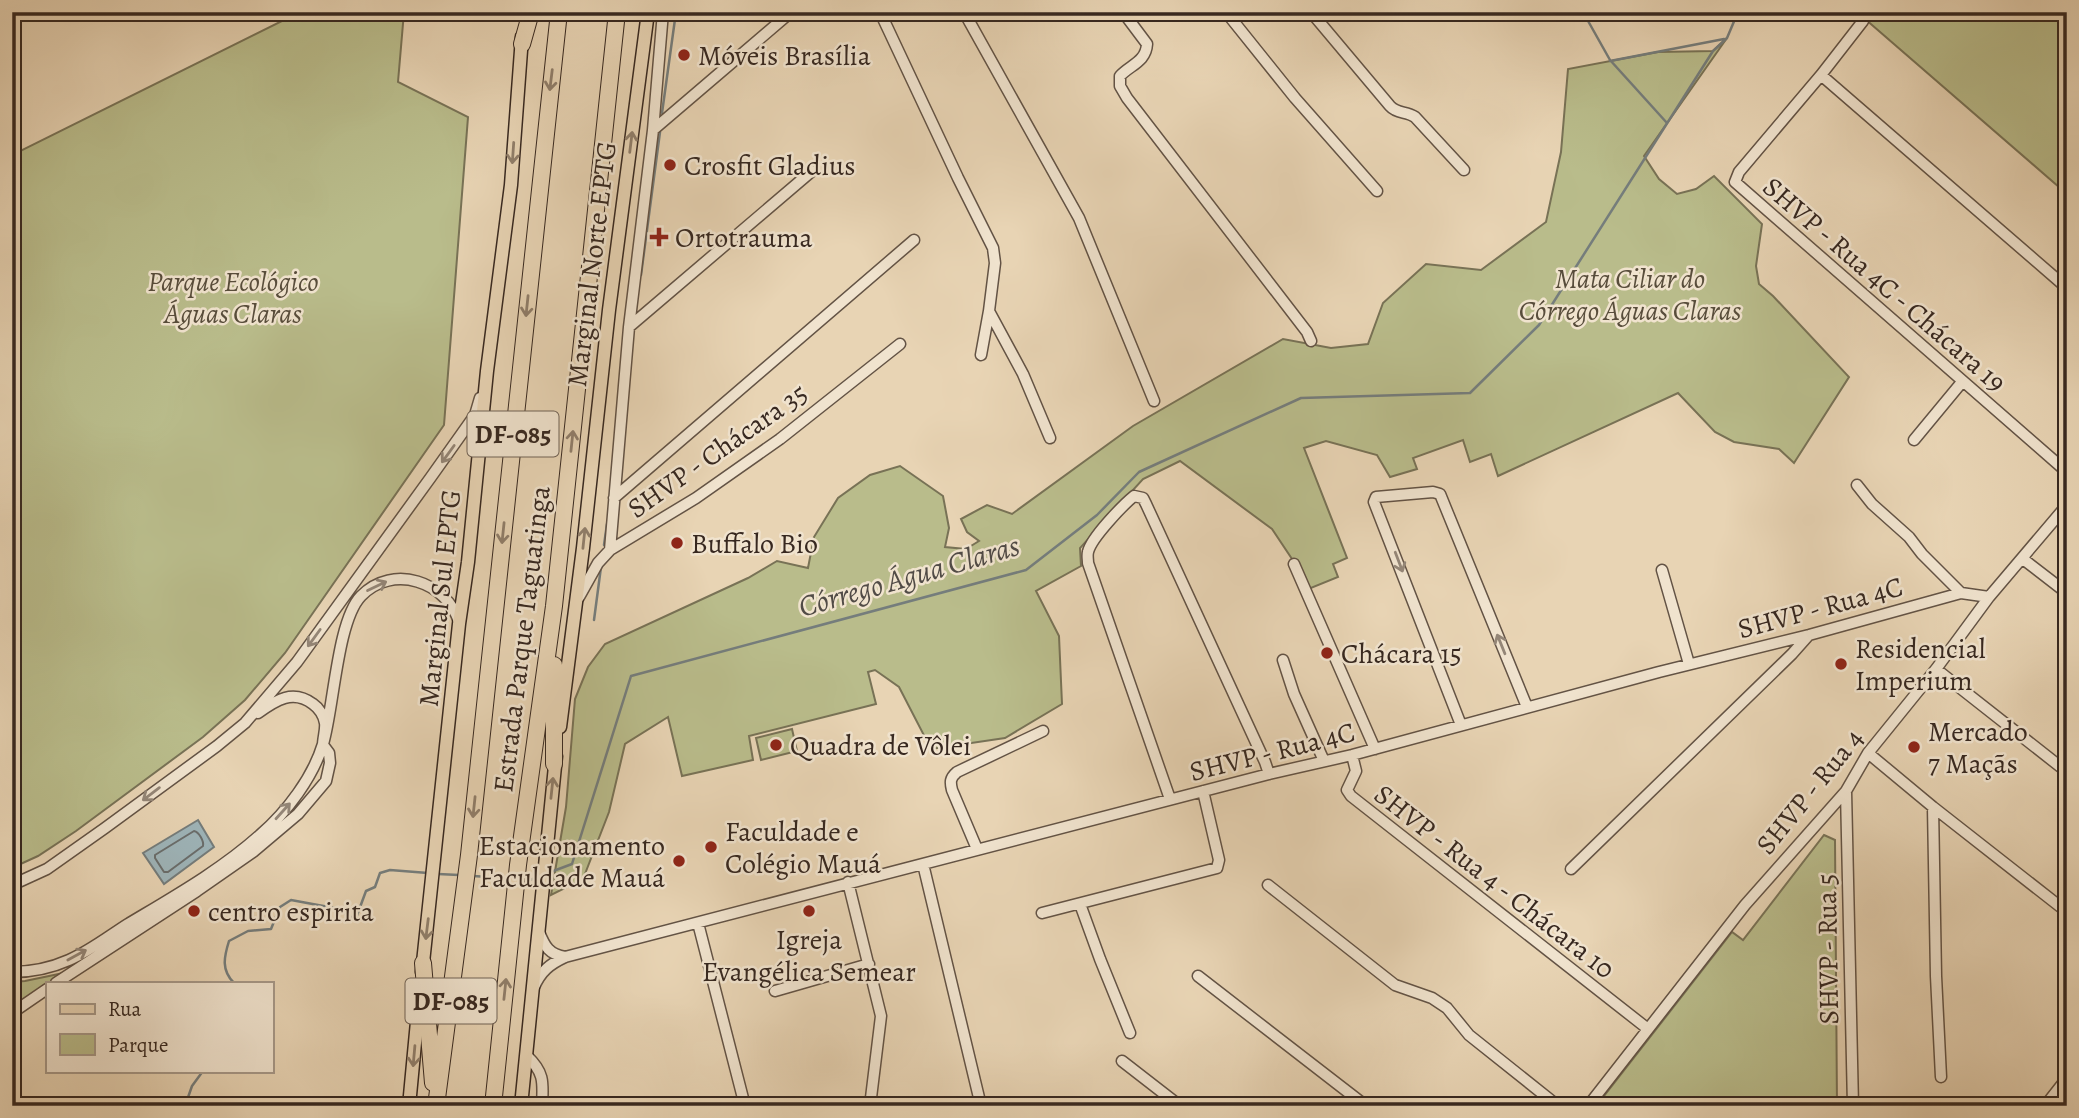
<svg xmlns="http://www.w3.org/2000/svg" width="2079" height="1118" font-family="Alegreya,serif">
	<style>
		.green { fill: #b9bc8b; stroke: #787256; stroke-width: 2 }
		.water { fill: #9eb5ba; stroke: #757d7c; stroke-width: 2 }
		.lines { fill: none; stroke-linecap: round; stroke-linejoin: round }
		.shore { stroke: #6a6e6d; stroke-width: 2 }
		.stream { stroke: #757d7c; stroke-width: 2.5 }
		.minor-casing { stroke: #635345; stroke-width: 13 }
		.major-casing { stroke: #372820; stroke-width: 15 }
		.highway-casing { stroke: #372820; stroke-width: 18 }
		.minor { stroke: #f0e3ce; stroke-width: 10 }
		.major { stroke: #e8d4b4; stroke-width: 12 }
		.highway { stroke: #e8d4b4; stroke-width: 16 }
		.oneway { stroke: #907e6a }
		.oneway2 { stroke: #948677 }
		.poi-dot { fill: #8f2418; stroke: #f0e3ce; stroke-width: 2.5 }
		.labels { text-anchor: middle; stroke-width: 5; stroke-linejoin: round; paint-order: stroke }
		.shield { fill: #f0e3ce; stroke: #6e6054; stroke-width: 2 }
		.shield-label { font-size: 26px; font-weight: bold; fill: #372820 }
		.poi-label { font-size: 28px; fill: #372820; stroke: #f0e3ce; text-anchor: start }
		.street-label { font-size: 28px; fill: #372820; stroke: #f0e3ce }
		.park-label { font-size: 28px; font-style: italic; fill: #584d3b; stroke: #f0e3ce }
		.water-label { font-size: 30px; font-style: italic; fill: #514b46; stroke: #f0e3ce }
	</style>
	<rect width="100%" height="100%" fill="#e8d4b4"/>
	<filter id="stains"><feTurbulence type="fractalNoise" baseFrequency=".00286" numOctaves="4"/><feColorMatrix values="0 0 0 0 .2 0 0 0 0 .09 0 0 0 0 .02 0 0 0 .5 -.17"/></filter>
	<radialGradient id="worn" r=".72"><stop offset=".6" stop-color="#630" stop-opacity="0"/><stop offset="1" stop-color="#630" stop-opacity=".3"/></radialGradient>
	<path class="green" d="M300 12H404L398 82 468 117 444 425 285 653 245 700 203 737 76 831 38 856 12 868V155Z
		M1857 12H2067V194Z
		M1727 38 1644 156 1659 179 1677 194 1696 189 1714 176 1762 224 1756 266 1759 284 1773 296 1849 377 1794 463 1779 449 1734 442 1715 432 1678 393 1498 476 1491 454 1470 462 1463 440 1413 458 1417 469 1390 477 1377 455 1326 441 1304 448 1347 558 1333 564 1338 577 1306 590 1296 565 1272 529 1180 461 1143 479 1080 548 1081 566 1036 591 1059 636 1062 704 1005 738 931 749 899 687 875 670 868 672 876 704 749 736 753 760 682 776 668 717 625 744 609 812 583 879 551 895 566 807 575 699 588 667 605 644 748 578 777 561 808 568 814 537 838 498 870 475 900 466 943 496 949 528 945 547 966 549 979 541 967 532 961 519 987 505 1012 514 1133 426 1283 339 1331 348 1368 344 1383 303 1426 264 1481 270 1546 222 1561 152 1568 69 1658 52 1713 51Z
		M792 729 797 751 761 760 756 738Z
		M1824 835 1835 840 1837 1106 1597 1105 1732 932 1743 940Z
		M73 971 54 983H47V988L12 1011V982L25 981Z"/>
	<path class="water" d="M198 820 214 847 164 884 143 853Z"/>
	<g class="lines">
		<path class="shore" d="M194 831C199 832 204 841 203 846L168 872H164L155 858V855Z"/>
		<path class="stream" d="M1583 12 1610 60 1667 123
			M1610 61 1724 39
			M662 113 676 12
			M641 275 660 132
			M604 545 607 524
			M594 620 601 567
			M548 873 572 864 631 676 1026 570 1097 515 1139 472 1301 398 1470 393 1539 325 1713 51 1727 38 1738 12
			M438 874 459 875
			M473 876 489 877
			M497 878 511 879
			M521 879 530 880 538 877
			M234 983C221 970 224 957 229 941L248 931 271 929 280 907 291 900 345 910 346 916 356 918 366 891 375 887 380 873 390 870 428 873
			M185 1106 192 1086 203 1071"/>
		<g class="minor-casing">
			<path id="minor" d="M880 12 958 178 993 248 995 263 989 311 1023 374 1050 438
				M964 12 1079 218 1154 401
				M1123 12 1147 44C1146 62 1130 65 1120 76V86L1127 98 1307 332 1311 341
				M1226 12 1295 98 1377 191
				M1311 12 1390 106C1397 114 1406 111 1415 117L1464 170
				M1863 21 1821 75 1739 172 1735 182 2067 472
				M1821 75 2067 288
				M653 130 791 12
				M629 327 812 171
				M981 355 989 311
				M1914 440 1962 382
				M1857 485 1872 504 1909 537 1922 554 1961 593
				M614 498 914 240
				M610 550 629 327 653 130 663 12
				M2023 559 2067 593
				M1294 564 1375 749
				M1662 570 1689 664
				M579 597 598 563 610 550 696 498 780 439 900 344
				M1283 660 1294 694 1324 761
				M1936 669 2067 772
				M1461 725 1374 502 1376 497 1433 492 1440 494 1527 707
				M1868 753 1933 807 2067 912
				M1352 755 1356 771 1347 790 1351 796 1648 1029
				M1846 791 1853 1106
				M1170 799 1088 563C1088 559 1087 556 1088 552 1091 538 1123 505 1134 496L1143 498 1146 504 1265 762 1269 774
				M1933 807 1936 976 1941 1077
				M977 849 952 790C950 782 950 778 957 772L1043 731
				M923 864 981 1106
				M1571 869 1792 654 1808 636
				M848 882 881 1016 870 1106
				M12 885 47 869 105 828 217 746 245 723 297 662 431 477 475 415 480 398
				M1268 885 1395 985 1432 998 1447 1008 1469 1035 1558 1106
				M1080 904 1100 959 1130 1033
				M1042 913 1217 868 1219 860 1203 791
				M698 923 745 1106
				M539 932C545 947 549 954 565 957
				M12 972C32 972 51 968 69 960 90 951 109 936 128 924 173 897 221 870 260 835 287 812 313 777 323 744 334 707 337 621 361 596 393 563 447 582 459 622
				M1198 976 1366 1106
				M56 983 197 891 253 852 298 814 326 781 330 763 329 753 323 745C323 738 326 729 325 723 324 716 319 708 313 704 293 689 276 700 258 713
				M534 987C541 971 550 964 565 957L1269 774 1352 755 1659 672 1809 635 1961 593 1989 597
				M775 991 869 964
				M12 1013 47 989
				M527 1056C545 1073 543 1083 542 1106
				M1122 1061 1180 1106
				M1588 1106 1745 905 1846 791 1868 753 1936 669 1989 597 2067 505
				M2045 1106 2067 1078"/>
		</g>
		<g class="major-casing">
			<path id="major" d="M560 727 583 548 609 310 648 12
				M422 972 459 624 468 562 487 371 511 185 522 37
				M409 1106 420 990
				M521 1106 556 756"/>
		</g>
		<g class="highway-casing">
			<path id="highway" d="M522 44 531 12
				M554 665V764
				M423 963 433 1083
				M436 1106 469 855 559 12
				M493 1106 518 865 554 606 617 12"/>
		</g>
		<use href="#minor" class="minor"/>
		<use href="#major" class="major"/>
		<use href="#highway" class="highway"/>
	</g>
	<defs><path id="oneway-shaft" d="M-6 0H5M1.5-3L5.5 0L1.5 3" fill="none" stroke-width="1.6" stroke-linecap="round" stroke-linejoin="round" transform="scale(1.75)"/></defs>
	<g class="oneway">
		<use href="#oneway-shaft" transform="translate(551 80) rotate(97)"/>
		<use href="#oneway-shaft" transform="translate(631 142) rotate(-83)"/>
		<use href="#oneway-shaft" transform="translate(513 153) rotate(94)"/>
		<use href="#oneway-shaft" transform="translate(527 306) rotate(96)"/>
		<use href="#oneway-shaft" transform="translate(572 441) rotate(-84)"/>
		<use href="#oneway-shaft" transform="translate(503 533) rotate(96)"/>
		<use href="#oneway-shaft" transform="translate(584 538) rotate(-84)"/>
		<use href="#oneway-shaft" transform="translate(552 788) rotate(-84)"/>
		<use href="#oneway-shaft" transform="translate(474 807) rotate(96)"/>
		<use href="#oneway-shaft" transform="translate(427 929) rotate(97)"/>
		<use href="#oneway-shaft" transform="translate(505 989) rotate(-84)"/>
		<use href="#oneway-shaft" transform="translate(414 1056) rotate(95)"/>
	</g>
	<g class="oneway2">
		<use href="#oneway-shaft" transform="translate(448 454) rotate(126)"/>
		<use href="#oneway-shaft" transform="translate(1399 562) rotate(69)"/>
		<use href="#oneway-shaft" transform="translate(377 586) rotate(-26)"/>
		<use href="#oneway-shaft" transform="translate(314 638) rotate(126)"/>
		<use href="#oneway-shaft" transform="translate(1501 644) rotate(-112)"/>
		<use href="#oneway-shaft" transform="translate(151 794) rotate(143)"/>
		<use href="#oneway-shaft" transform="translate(283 811) rotate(-48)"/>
		<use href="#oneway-shaft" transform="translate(77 955) rotate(-29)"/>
	</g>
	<g class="poi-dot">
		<circle cx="684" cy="55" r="7"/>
		<circle cx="670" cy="165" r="7"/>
		<path d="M655.5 226.5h7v7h7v7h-7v7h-7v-7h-7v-7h7z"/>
		<circle cx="677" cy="543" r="7"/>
		<circle cx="1327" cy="653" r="7"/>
		<circle cx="1841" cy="664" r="7"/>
		<circle cx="776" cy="745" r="7"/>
		<circle cx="1914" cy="747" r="7"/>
		<circle cx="711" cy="847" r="7"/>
		<circle cx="679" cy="861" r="7"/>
		<circle cx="194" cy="911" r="7"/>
		<circle cx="809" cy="911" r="7"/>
	</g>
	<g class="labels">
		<g class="shield">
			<rect x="467.5" y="411.5" width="91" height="45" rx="5"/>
			<rect x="405.5" y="978.5" width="91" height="45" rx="5"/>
		</g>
		<g class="shield-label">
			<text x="513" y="443">DF-085</text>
			<text x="451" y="1010">DF-085</text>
		</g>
		<g class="poi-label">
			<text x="698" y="65">Móveis Brasília</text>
			<text x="684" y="175">Crosfit Gladius</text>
			<text x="675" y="247">Ortotrauma</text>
			<text x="691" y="553">Buffalo Bio</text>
			<text x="1855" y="658">Residencial<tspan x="1855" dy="32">Imperium</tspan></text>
			<text x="1341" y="663">Chácara 15</text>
			<text x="1928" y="741">Mercado<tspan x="1928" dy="32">7 Maçãs</tspan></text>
			<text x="790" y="755">Quadra de Vôlei</text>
			<text x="725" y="841">Faculdade e<tspan x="725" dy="32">Colégio Mauá</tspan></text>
			<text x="665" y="855" text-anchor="end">Estacionamento<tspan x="665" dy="32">Faculdade Mauá</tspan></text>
			<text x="208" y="921">centro espirita</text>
			<text x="809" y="949" text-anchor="middle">Igreja<tspan x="809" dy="32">Evangélica Semear</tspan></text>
		</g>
		<g class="street-label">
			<text transform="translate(591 264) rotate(-83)" y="10">Marginal Norte EPTG</text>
			<text transform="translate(1885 284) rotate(41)" y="10">SHVP - Rua 4C - Chácara 19</text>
			<text transform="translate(717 450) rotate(-35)" y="10">SHVP - Chácara 35</text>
			<text transform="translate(439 598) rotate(-84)" y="10">Marginal Sul EPTG</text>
			<text transform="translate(1820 607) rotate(-15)" y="10">SHVP - Rua 4C</text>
			<text transform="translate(521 639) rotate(-83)" y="10">Estrada Parque Taguatinga</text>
			<text transform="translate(1272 751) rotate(-14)" y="10">SHVP - Rua 4C</text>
			<text transform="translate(1809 791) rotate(-51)" y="10">SHVP - Rua 4</text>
			<text transform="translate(1495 881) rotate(38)" y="10">SHVP - Rua 4 - Chácara 10</text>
			<text transform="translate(1827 949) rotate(-91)" y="10">SHVP - Rua 5</text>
		</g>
		<g class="park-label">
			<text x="1630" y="288">Mata Ciliar do<tspan x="1630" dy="32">Córrego Águas Claras</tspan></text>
			<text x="233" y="291">Parque Ecológico<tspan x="233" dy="32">Águas Claras</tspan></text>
		</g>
		<g class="water-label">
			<text transform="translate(909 576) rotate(-16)" y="10">Córrego Água Claras</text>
		</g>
	</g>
	<rect width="2079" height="1118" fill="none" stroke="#e8d4b4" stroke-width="42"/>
	<rect x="14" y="14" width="2051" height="1090" fill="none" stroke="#372820" stroke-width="3.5"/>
	<rect x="21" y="21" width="2037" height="1076" fill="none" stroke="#372820" stroke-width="2"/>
	<rect x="46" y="982" width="228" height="91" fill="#f0e3ce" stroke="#a69888" stroke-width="2"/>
	<rect x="60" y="1004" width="35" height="10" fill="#e8d4b4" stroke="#a69888" stroke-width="2"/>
	<text x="108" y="1016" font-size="21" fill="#372820">Rua</text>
	<rect x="60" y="1034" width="35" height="21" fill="#b9bc8b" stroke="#a69888" stroke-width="2"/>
	<text x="108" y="1052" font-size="21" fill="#372820">Parque</text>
	<rect width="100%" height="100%" filter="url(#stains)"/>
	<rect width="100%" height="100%" fill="url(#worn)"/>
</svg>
